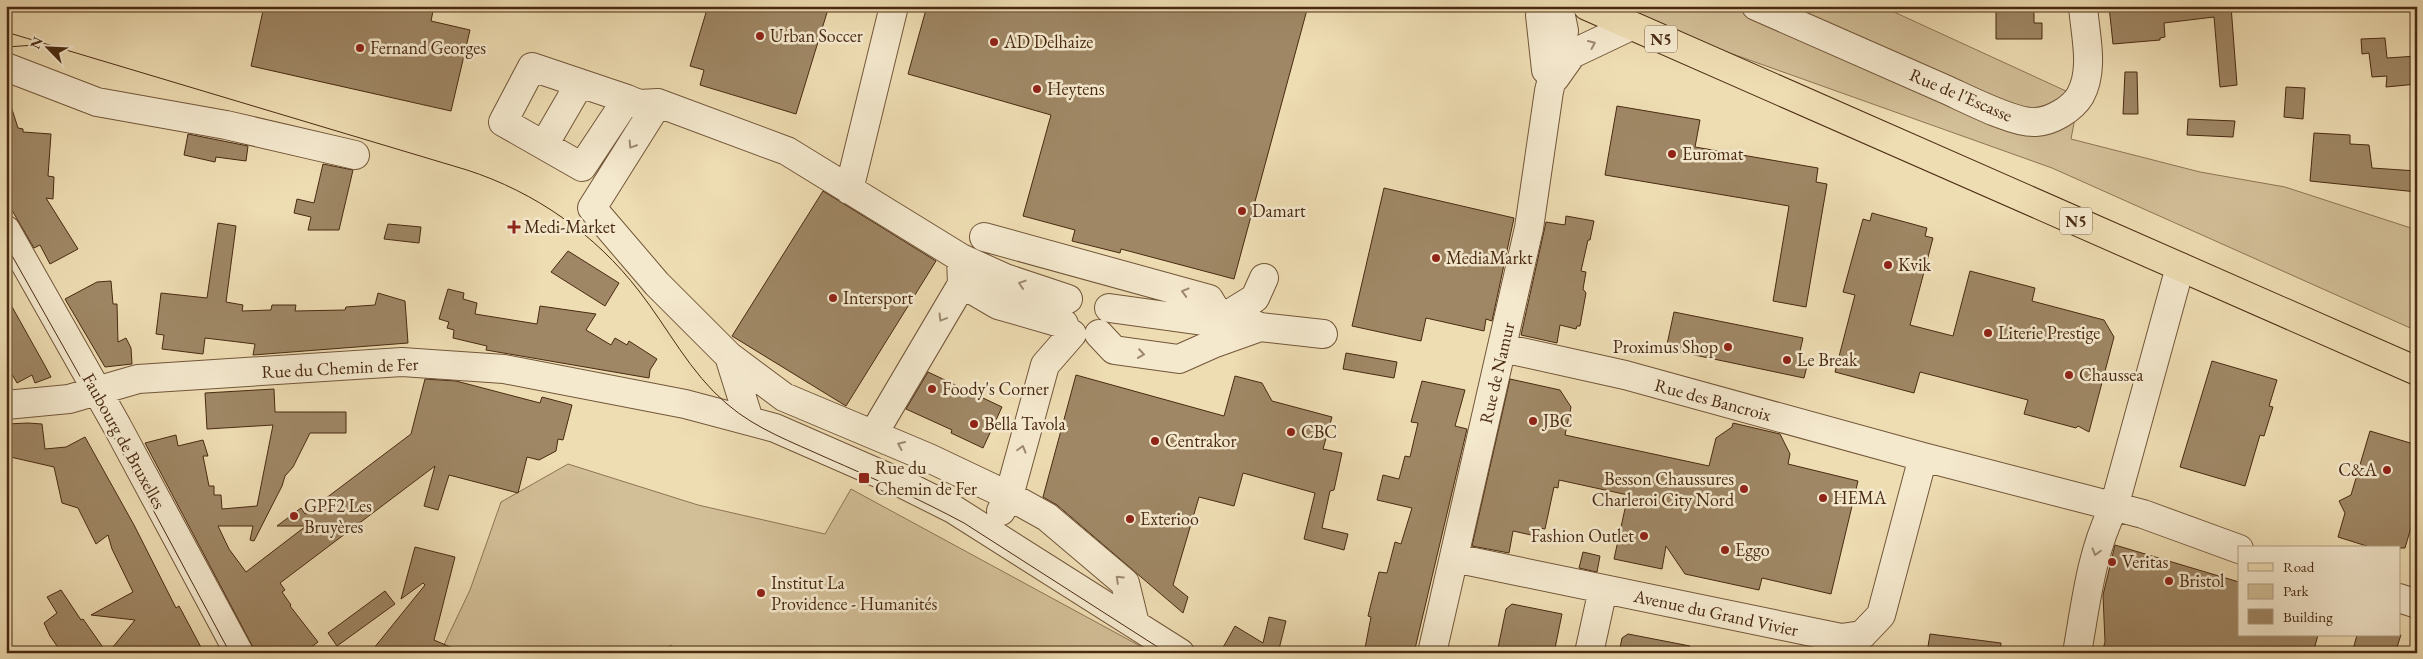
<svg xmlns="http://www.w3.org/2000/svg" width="2423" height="659" font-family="'EB Garamond',serif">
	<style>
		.green { fill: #d2be97; stroke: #8e7454 }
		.building { fill: #9f8765; stroke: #492a11 }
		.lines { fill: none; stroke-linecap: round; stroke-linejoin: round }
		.minor-casing { stroke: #725639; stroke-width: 30 }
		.major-casing { stroke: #492a11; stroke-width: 30 }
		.minor { stroke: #f4e8cd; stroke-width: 28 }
		.major { stroke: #eedcb2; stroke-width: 28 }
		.tram { stroke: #492a11; stroke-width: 1 }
		.oneway { stroke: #9e896f }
		.poi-dot { fill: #8f2418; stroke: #f4e8cd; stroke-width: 2 }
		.labels { text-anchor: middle; stroke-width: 5; stroke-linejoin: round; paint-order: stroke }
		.shield { fill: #f4e8cd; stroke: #7c6349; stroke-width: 1 }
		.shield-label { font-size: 16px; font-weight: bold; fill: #492a11 }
		.poi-label { font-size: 18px; fill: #492a11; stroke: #f4e8cd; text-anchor: start }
		.street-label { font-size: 18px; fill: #492a11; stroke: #f4e8cd }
	</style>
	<rect width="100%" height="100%" fill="#eedcb2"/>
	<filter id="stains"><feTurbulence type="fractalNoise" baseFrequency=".004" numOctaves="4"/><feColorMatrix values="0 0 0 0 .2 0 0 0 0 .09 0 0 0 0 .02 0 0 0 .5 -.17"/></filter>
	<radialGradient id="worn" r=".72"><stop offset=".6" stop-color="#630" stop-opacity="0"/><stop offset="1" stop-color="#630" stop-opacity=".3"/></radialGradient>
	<path class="green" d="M1598 6H1881L2079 97 2071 139 2200 172 2285 187 2417 230V331L2052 168Z
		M568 464 698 505 825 534 851 489 1153 653H676L671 645 658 653H440L470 590 501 502Z"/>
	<path class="building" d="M264 6H434L431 21 470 30 451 111 251 66Z
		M708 6H829L796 114 700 85 704 70 690 66Z
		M927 6H1308L1234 279 1121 249 1120 253 1072 241 1075 230 1023 216 1051 115 908 74Z
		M1996 6H2034V23H2042V39H1996Z
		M2109 6H2231L2237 85 2220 87 2214 17 2164 23 2165 37 2160 38V40L2113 44Z
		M2385 38 2387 58 2417 56V84L2386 87 2387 76 2372 77 2369 53 2362 54 2361 39Z
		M2125 72H2137L2138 114H2123Z
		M2286 87 2305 88 2303 119 2284 117Z
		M6 100H9L18 128 23 129V132L51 134 48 176 54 177 53 199 46 198 78 249 50 264 40 245 34 248 6 200Z
		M1617 106 1700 120 1695 147 1818 168 1816 182 1827 184 1806 307 1773 301 1789 206 1605 175Z
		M2188 119 2235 121 2233 137 2187 135Z
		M2314 133 2350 135V144L2369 145 2372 168 2417 171V192L2310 181Z
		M188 134 248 146 246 161 216 157 215 162 184 155Z
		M323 164 353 170 339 230H308L311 217 294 213 297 199 314 203Z
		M1384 188 1514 218 1492 321 1486 319 1484 331 1426 318 1421 341 1352 326Z
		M823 191 936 261 846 406 732 336Z
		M1872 213 1927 228 1925 236 1933 238 1910 325 1953 336 1970 271 2035 288 2032 301 2104 320 2114 337 2089 432 2078 426 2076 428 2024 414 2028 400 1920 372 1914 393 1835 372 1855 295 1843 292 1863 219 1870 221Z
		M1566 216 1594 221 1590 240H1588L1581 271 1586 272 1583 289 1586 293 1580 326H1577L1576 329 1560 325 1557 343 1521 335 1546 222 1565 225Z
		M218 223 236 226 226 302 243 305 242 311 271 310 272 305H296L295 311 345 310 346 307 375 305 378 293 405 301 408 343 253 355 255 344 205 338 203 354 162 349 164 335 156 334 161 293 207 298Z
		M388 224 421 227 419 243 384 239Z
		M568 251 619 283 605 306 551 272Z
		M111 281 113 304H117L118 342 126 338 131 348 132 364 105 367 65 299 97 282Z
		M448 289 464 293 463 299 477 303 475 314 537 324 540 306 596 314 586 330 611 345 615 338 627 345 629 341 657 359 650 370 649 378 486 350 487 346 453 338 454 330 447 328 449 322 439 319Z
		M6 296 44 364 51 377 35 383 32 375 17 383 9 369 6 363Z
		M1674 312 1803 338 1798 360 1808 362 1804 378 1666 349Z
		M1346 353 1397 362 1394 378 1343 369Z
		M2212 361 2277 380 2269 406 2273 407 2264 436 2260 435 2245 486 2180 467Z
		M928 372 1002 407 983 448 951 433 952 430 906 409Z
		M1076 375 1224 416 1235 376 1262 383 1272 401 1332 417 1323 449 1342 453 1334 490 1330 491 1322 528 1348 534 1344 550 1304 539 1315 493 1243 473 1234 506 1199 497 1173 585 1188 597 1183 613 1057 505 1043 497Z
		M425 379 456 381 540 403 542 397 572 405 563 440 558 439 556 451 539 460 527 457 518 493 449 475 438 510 424 506 435 466 280 583 285 590 282 592 291 605 290 606 318 642 303 653H256L145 443 176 435 178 446 203 440 208 456H203L209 486H214V495H221L222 509 257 506 273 425 207 429 205 393 274 389 275 412H346V433H310L293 467 285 476 282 486 254 541 250 540 253 526H218L229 549 246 572 306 526H277L301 508 305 514 411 434Z
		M1510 379 1560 390 1571 407 1565 435 1709 466 1716 438 1732 427 1733 423 1780 434 1790 454 1788 464 1858 481 1831 594 1762 578 1759 590 1685 574 1666 546 1662 569 1614 559 1628 495 1559 480 1558 488 1554 487 1545 529 1533 527 1531 535 1513 531 1509 553 1472 546Z
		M1422 381 1465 390 1455 426 1467 429 1414 653H1382L1365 648 1371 617 1368 616 1379 572 1387 573 1395 542 1401 544 1412 508 1377 500 1383 475 1399 479 1405 456 1410 457 1418 423 1411 422Z
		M28 423 42 424 45 449 66 447 85 437 134 525 176 608 179 606 204 653H108L135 620 91 615 133 592 112 549 108 535 96 544 78 508 62 503 54 467 6 456V424Z
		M2370 431 2417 445V507L2405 548H2373L2338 537 2345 513 2339 501 2351 495Z
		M2115 545 2239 582V635H2318L2313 653H2102L2105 642 2103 595Z
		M415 547 455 557 434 640 464 653H370L425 585 423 583 401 599Z
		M1583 552 1600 556 1597 572 1579 568Z
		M61 590 81 620 83 619 107 653H62L50 636 44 623 57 613 47 597Z
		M385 591 395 604 337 646 328 633Z
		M1512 604 1562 614 1554 653H1497L1506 609Z
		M1269 617 1286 621 1278 653H1220L1235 626 1263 643Z
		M1628 634 1690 646 1689 653H1619L1622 638Z
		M1930 634 2001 643 2000 653H1927Z
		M2357 635H2401L2395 653H2352Z"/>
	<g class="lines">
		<g class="minor-casing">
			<path id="minor" d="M1546 6 1540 15 1546 70
				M1756 6C1819 34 1883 62 1947 90 1967 99 2015 124 2036 122 2052 121 2072 109 2080 96 2095 69 2085 35 2083 6
				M6 67 97 102 226 125 355 155
				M1555 78 1572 54 1631 26
				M627 99 582 167 503 122 532 67 627 99 639 104 658 103 787 151 961 258 1005 278 1068 299
				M658 103 592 208 657 284 729 356 749 420
				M544 145 580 83
				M849 190 894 6
				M6 230 117 426 239 653
				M984 237 1209 299 1221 319
				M962 284 998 305 1064 324
				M1109 308 1203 321 1244 320 1260 327 1323 334
				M1221 319 1255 298 1264 278
				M1099 334 1114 350 1179 359 1215 343 1260 327
				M1503 348 1625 375 1923 457 2143 514 2239 549
				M729 356 784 397 929 458 1009 496 1047 517 1125 583 1135 624
				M6 405 69 399 138 379 402 362 504 369 685 404 775 428 903 484 953 509 1180 653
				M874 433 962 284 961 258
				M1001 511 1009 496 1045 365 1072 334
				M1454 558 1841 638 1862 635 1881 615 1923 457
				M2399 598 2417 604
				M1432 653 1529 228 1549 91 1564 31 1559 6
				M1589 653 1603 589
				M2077 653C2086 603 2091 552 2114 507L2180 267"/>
		</g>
		<g class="major-casing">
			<path id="major" d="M1587 6 2417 371"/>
		</g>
		<use href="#minor" class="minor"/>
		<use href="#major" class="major"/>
		<path class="tram" d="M6 32 467 170C535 192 595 234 639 291 668 328 690 373 727 404 756 429 792 442 827 458 873 478 919 499 964 523L1167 653
			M6 47 36 45
			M6 245 107 424 230 653"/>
	</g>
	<defs><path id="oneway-chevron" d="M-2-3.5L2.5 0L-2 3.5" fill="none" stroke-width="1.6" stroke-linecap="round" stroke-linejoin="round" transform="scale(1.25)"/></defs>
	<g class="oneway">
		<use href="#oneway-chevron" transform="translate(1592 44) rotate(-24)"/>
		<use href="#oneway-chevron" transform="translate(632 145) rotate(122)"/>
		<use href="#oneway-chevron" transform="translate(1022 284) rotate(-162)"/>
		<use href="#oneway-chevron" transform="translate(1185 292) rotate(-164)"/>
		<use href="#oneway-chevron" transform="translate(942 318) rotate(121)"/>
		<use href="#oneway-chevron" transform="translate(1141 354) rotate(8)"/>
		<use href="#oneway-chevron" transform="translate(901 445) rotate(-156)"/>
		<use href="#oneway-chevron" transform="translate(1022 449) rotate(-74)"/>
		<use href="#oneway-chevron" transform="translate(2096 552) rotate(106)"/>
		<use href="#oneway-chevron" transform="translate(1119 579) rotate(-137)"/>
	</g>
	<g class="poi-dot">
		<circle cx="760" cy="36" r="5"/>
		<circle cx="994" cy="42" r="5"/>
		<circle cx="360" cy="48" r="5"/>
		<circle cx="1037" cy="89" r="5"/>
		<circle cx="1672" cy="154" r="5"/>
		<circle cx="1242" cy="211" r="5"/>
		<path d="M511.5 219.5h5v5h5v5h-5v5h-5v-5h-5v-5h5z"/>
		<circle cx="1436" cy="258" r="5"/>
		<circle cx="1888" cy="265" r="5"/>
		<circle cx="833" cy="298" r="5"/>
		<circle cx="1988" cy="333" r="5"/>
		<circle cx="1728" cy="347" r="5"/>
		<circle cx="1787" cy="360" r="5"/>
		<circle cx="2069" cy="375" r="5"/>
		<circle cx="932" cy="389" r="5"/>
		<circle cx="1533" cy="421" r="5"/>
		<circle cx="974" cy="424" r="5"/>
		<circle cx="1291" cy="432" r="5"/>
		<circle cx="1155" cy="441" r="5"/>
		<circle cx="2387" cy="470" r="5"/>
		<rect x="858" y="472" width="12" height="12" rx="2.5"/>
		<circle cx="1744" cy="489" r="5"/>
		<circle cx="1823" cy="498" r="5"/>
		<circle cx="294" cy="516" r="5"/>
		<circle cx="1130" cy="519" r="5"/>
		<circle cx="1644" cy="536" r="5"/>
		<circle cx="1725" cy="550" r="5"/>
		<circle cx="2112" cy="562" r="5"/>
		<circle cx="2169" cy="581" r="5"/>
		<circle cx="761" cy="593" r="5"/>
	</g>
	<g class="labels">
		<g class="shield">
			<rect x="1645" y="25.5" width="32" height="27" rx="4"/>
			<rect x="2060" y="207.5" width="32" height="27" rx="4"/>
		</g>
		<g class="shield-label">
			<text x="1661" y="45">N5</text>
			<text x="2076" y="227">N5</text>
		</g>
		<g class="poi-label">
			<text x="770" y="42">Urban Soccer</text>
			<text x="1004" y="48">AD Delhaize</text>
			<text x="370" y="54">Fernand Georges</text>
			<text x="1047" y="95">Heytens</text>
			<text x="1682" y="160">Euromat</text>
			<text x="1252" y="217">Damart</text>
			<text x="524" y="233">Medi-Market</text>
			<text x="1446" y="264">MediaMarkt</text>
			<text x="1898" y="271">Kvik</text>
			<text x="843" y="304">Intersport</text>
			<text x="1998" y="339">Literie Prestige</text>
			<text x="1718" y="353" text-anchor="end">Proximus Shop</text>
			<text x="1797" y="366">Le Break</text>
			<text x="2079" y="381">Chaussea</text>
			<text x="942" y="395">Foody's Corner</text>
			<text x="1543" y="427">JBC</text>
			<text x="984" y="430">Bella Tavola</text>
			<text x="1301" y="438">CBC</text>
			<text x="1165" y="447">Centrakor</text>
			<text x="875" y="474">Rue du<tspan x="875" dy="21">Chemin de Fer</tspan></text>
			<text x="2377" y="476" text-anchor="end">C&amp;A</text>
			<text x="1734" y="485" text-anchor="end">Besson Chaussures<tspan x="1734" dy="21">Charleroi City Nord</tspan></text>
			<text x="1833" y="504">HEMA</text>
			<text x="304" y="512">GPF2 Les<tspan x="304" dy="21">Bruyères</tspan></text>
			<text x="1140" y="525">Exterioo</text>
			<text x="1634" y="542" text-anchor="end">Fashion Outlet</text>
			<text x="1735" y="556">Eggo</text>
			<text x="2122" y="568">Veritas</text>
			<text x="2179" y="587">Bristol</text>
			<text x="771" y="589">Institut La<tspan x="771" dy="21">Providence - Humanités</tspan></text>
		</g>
		<g class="street-label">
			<text transform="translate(1961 95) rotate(23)" y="6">Rue de l'Escasse</text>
			<text transform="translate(340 368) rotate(-3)" y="6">Rue du Chemin de Fer</text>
			<text transform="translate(1497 373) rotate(-77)" y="6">Rue de Namur</text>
			<text transform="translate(1713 400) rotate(15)" y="6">Rue des Bancroix</text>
			<text transform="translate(124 441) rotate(61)" y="6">Faubourg de Bruxelles</text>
			<text transform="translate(1716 613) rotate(12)" y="6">Avenue du Grand Vivier</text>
		</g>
	</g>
	<rect width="2423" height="659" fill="none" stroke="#eedcb2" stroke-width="25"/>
	<rect x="8" y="8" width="2408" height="644" fill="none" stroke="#492a11" stroke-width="2.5"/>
	<rect x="12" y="12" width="2398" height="634" fill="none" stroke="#492a11"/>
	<rect x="2238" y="546" width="162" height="90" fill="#f4e8cd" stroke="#b09c82"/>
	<rect x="2248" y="563" width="25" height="8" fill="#eedcb2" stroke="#b09c82"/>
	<text x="2283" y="572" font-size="15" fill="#492a11">Road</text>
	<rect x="2248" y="584" width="25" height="15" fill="#d2be97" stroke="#b09c82"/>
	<text x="2283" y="596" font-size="15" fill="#492a11">Park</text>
	<rect x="2248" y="609" width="25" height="15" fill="#9f8765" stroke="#b09c82"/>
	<text x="2283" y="622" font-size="15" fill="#492a11">Building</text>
	<g transform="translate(48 48) rotate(294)" stroke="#f4e8cd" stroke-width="4" paint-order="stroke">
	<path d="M0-4L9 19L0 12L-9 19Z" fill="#492a11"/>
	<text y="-8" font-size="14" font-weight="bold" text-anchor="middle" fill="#492a11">N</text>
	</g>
	<rect width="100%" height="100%" filter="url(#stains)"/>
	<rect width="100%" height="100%" fill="url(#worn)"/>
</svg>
